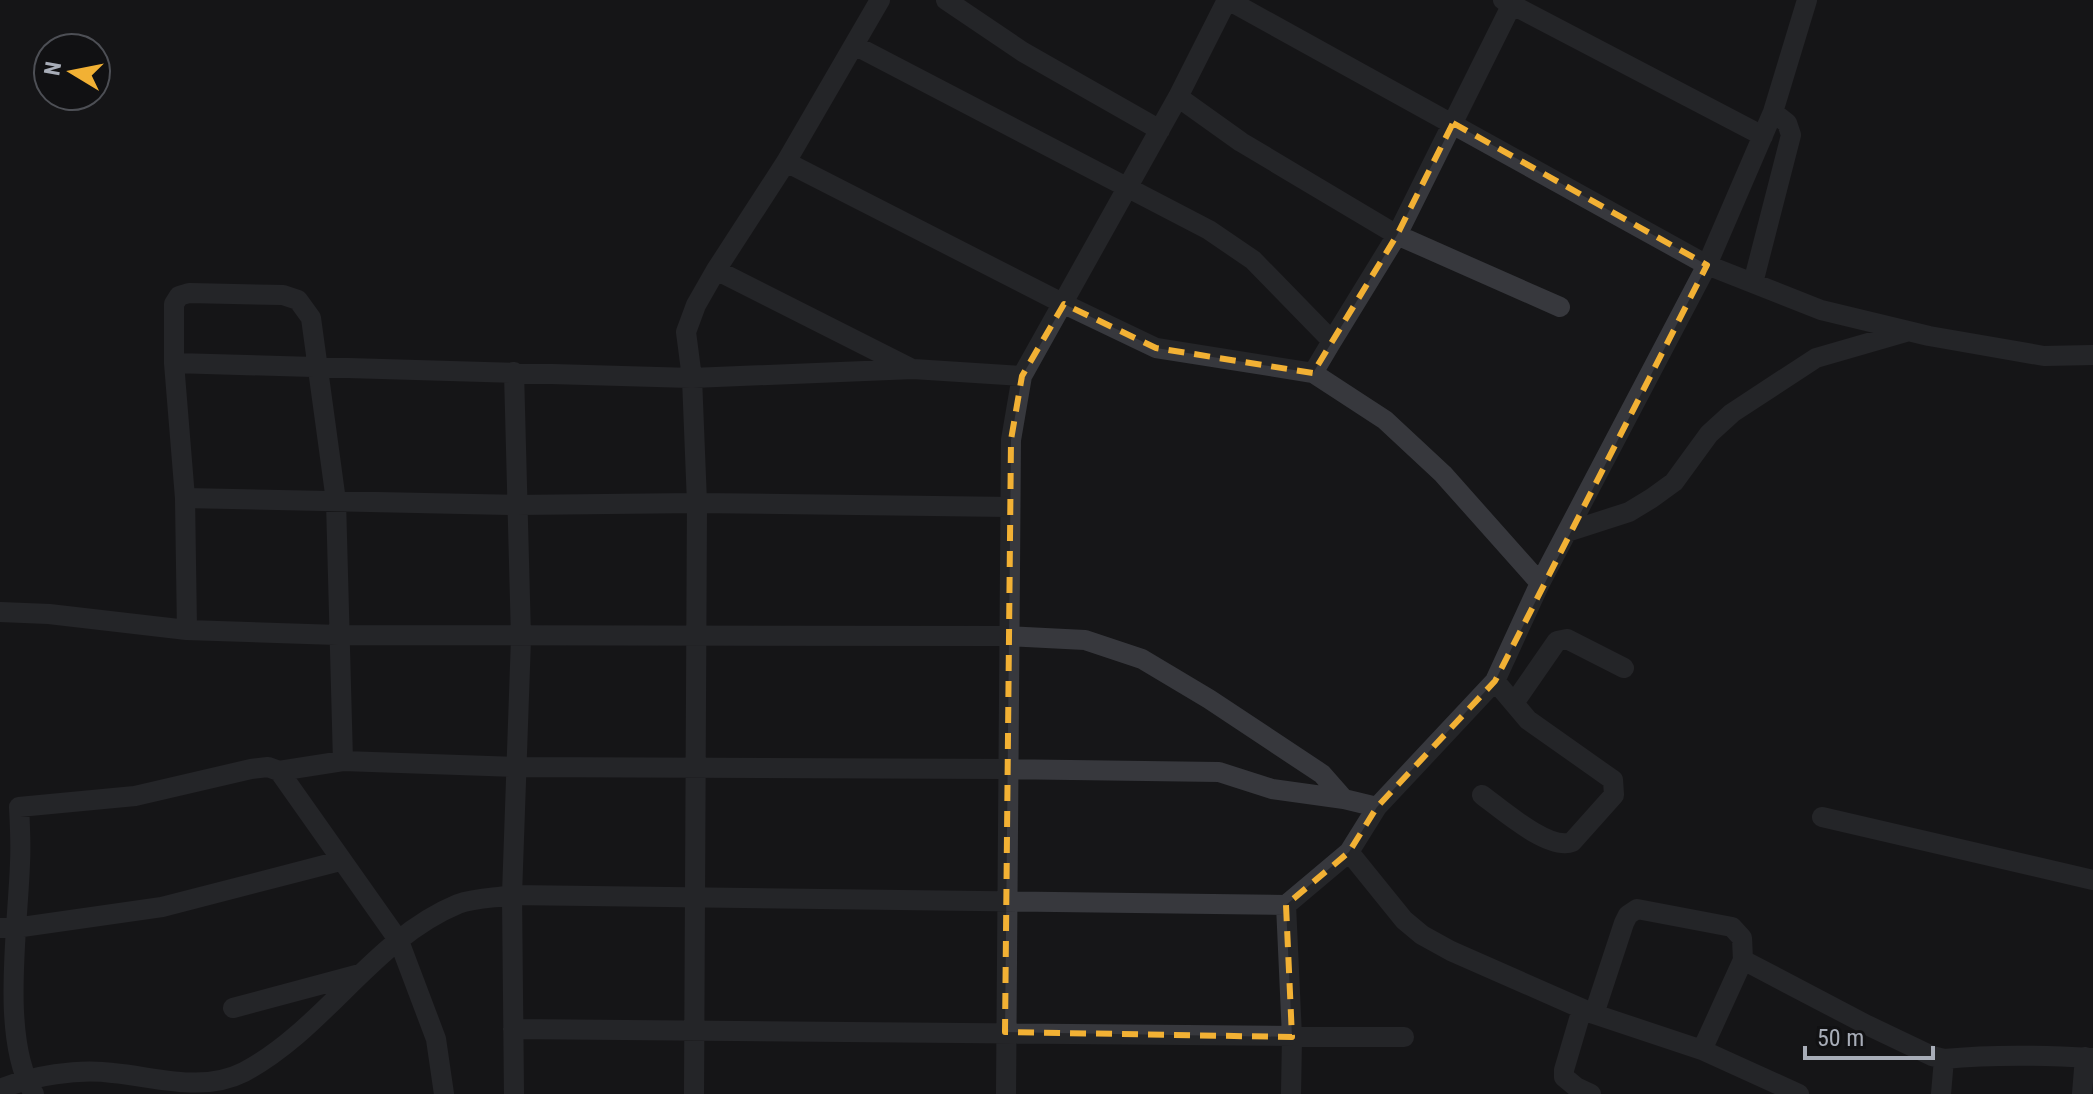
<svg xmlns="http://www.w3.org/2000/svg" width="2093" height="1094" font-family="'Roboto Condensed',sans-serif">
	<style>
		.lines { fill: none; stroke-linecap: round; stroke-linejoin: round }
		.minor { stroke: #37383d; stroke-width: 20 }
		.marked { fill: none; stroke: #f2b134; stroke-width: 6; stroke-dasharray: 16 10; stroke-linejoin: round }
	</style>
	<rect width="100%" height="100%" fill="#161618"/>
	<g class="lines">
		<path class="minor" d="M946 0 1023 52 1160 130
			M1228 0 1707 265 1821 310 1929 336 2044 356 2093 355
			M1503 0 1763 136
			M854 45 1209 230 1253 260 1332 341 1313 373
			M1178 97 1241 142 1397 235 1560 307
			M786 162 1064 304 1156 348 1313 373 1385 420 1443 474 1540 583
			M716 270 910 368
			M1753 283 1791 135 1787 123 1773 112
			M1332 341 1397 235 1514 0
			M174 363V304L179 296 189 293 283 295 298 300 311 318 336 501 343 761
			M514 372 521 638 512 895 514 1094
			M185 498 516 505 697 503 1010 507
			M1567 532 1629 512 1652 498 1674 482 1709 434 1732 413 1816 358 1906 332
			M0 612 49 614 187 630 338 635 1008 636 1085 640 1142 659 1209 699 1322 774 1344 799
			M187 630 185 498 174 363 692 378 913 369 1022 376
			M1514 703 1557 641 1567 639 1624 668
			M279 771 343 761 517 767 1006 769 1219 772 1272 789 1344 799 1377 807
			M1482 795C1501 809 1549 851 1572 842L1614 795 1613 780 1528 720 1495 681
			M1822 817 2093 880
			M1349 852 1404 920 1422 935 1451 951 1594 1014 1702 1050 1799 1094
			M1286 905 1292 1037 1291 1094
			M0 928H15L162 907 340 861
			M1743 960 1867 1025 1932 1056 1944 1059
			M233 1008 360 974
			M1582 1009 1564 1070V1077L1576 1087 1591 1094
			M1594 1014 1624 923 1628 915 1637 909 1732 927 1742 938 1743 960 1702 1050
			M513 1029 1404 1037
			M0 1089C33 1076 77 1068 113 1073 156 1077 203 1093 244 1072 325 1029 373 939 458 904 474 898 495 898 512 895L1286 905 1349 852 1377 807 1495 681 1540 583 1707 265 1773 112 1807 0
			M34 1094C0 1040 18 928 20 863 21 844 20 825 19 807L135 796 251 769 268 767 279 771 399 941 436 1039 444 1094
			M694 1094 697 503 692 378 686 332 696 305 716 270 786 162 880 0
			M1006 1094 1011 440 1022 376 1178 97 1227 0
			M1941 1094 1944 1059C1995 1054 2042 1055 2093 1058
			M2082 1094 2085 1057"/>
	</g>
	<path d="M0 0H2093V1094H0ZM1453 123 1707 265 1495 681 1377 807 1349 852 1286 905 1292 1037 1005 1032 1011 440 1022 376 1064 304 1156 348 1313 373 1397 235Z" fill="#161618" fill-opacity=".55" fill-rule="evenodd"/>
	<path class="marked" d="M1453 123 1707 265 1495 681 1377 807 1349 852 1286 905 1292 1037 1005 1032 1011 440 1022 376 1064 304 1156 348 1313 373 1397 235Z"/>
	<g transform="translate(72 72) rotate(280)"><circle r="38" fill="#111113" stroke="#4d4f55" stroke-width="2"/>
	<path d="M0-6L14 30L0 20L-14 30Z" fill="#f2b134"/>
	<text y="-12" font-size="22" font-weight="bold" text-anchor="middle" fill="#a8adb8">N</text>
	</g>
	<path d="M1805 1046v12h128v-12" fill="none" stroke="#a8adb8" stroke-width="4"/>
	<text x="1817" y="1046" font-size="24" fill="#a8adb8" stroke="#111113" stroke-width="6" paint-order="stroke">50 m</text>
</svg>
